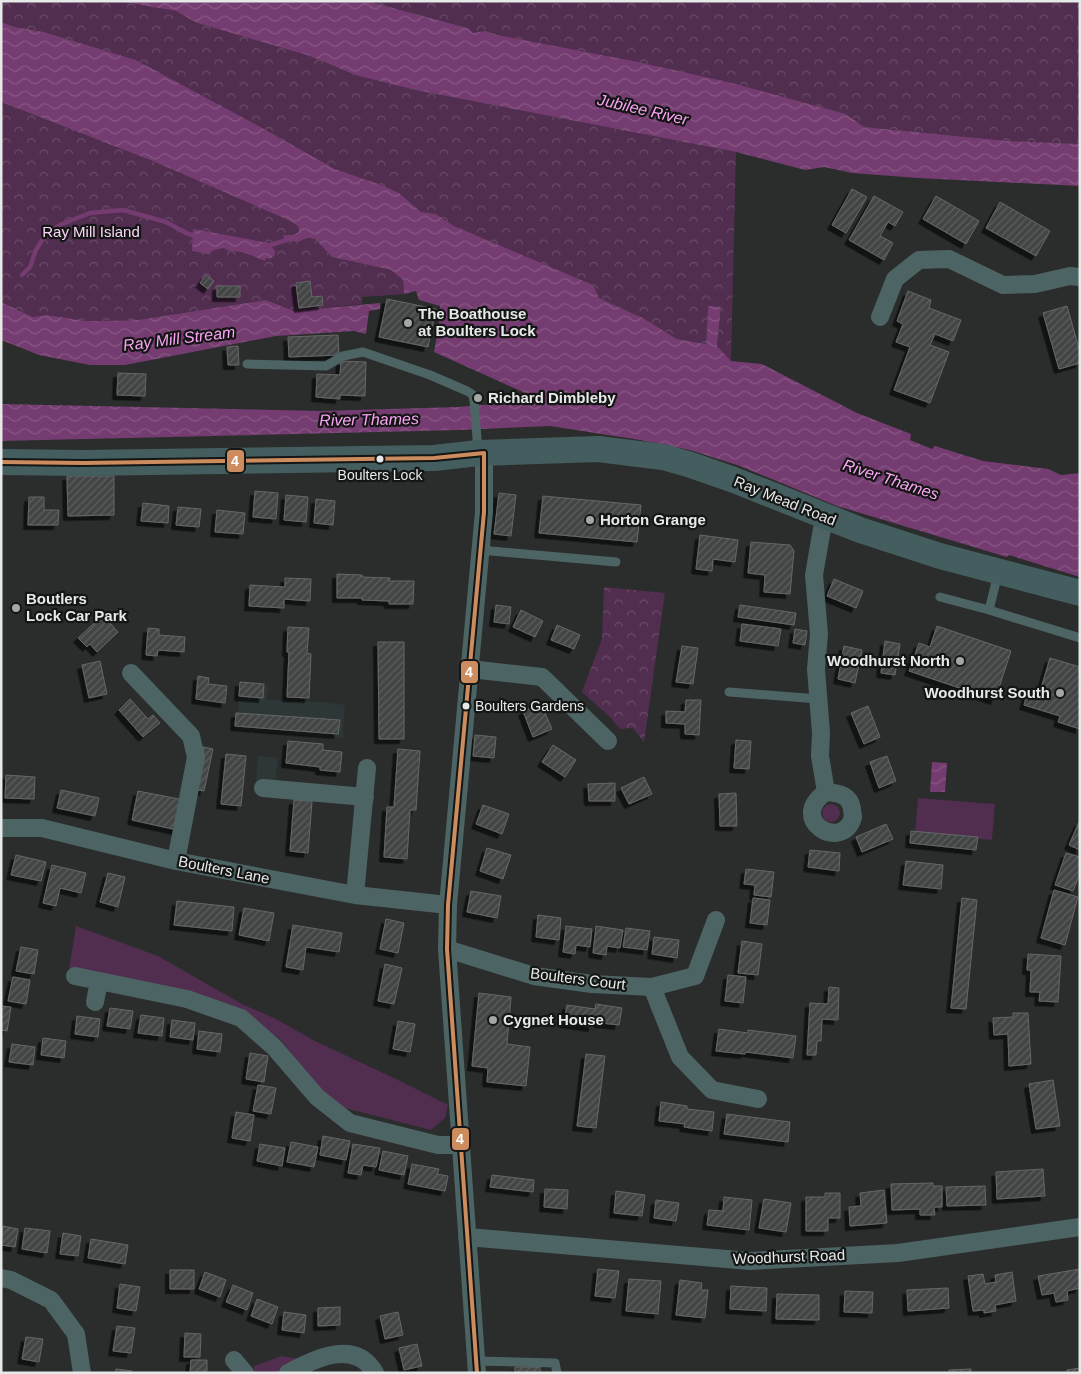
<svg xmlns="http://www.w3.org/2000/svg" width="1081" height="1374" font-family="Helvetica,sans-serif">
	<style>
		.built { fill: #2e3737 }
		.grass { fill: #512d4f }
		.forest { fill: url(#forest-crowns) }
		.water { fill: url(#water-waves) }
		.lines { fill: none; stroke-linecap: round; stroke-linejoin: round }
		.stream { stroke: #743c70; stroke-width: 4.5 }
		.building { fill: url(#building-hatch); stroke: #666767; filter: url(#shadow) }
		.lane { stroke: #4d6464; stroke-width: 9 }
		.street { stroke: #4d6464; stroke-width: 18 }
		.primary { stroke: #445e5f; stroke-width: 26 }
		.bus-1-casing { stroke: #141515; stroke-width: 8 }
		.bus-1 { stroke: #cd8c5e; stroke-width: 4 }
		.poi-dot { fill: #a5a7a7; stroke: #141515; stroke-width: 2 }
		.bus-dot { fill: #e7e9e9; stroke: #141515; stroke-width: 2 }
		.labels { text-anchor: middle; stroke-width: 4.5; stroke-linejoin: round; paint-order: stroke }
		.bus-label { font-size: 14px; fill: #e7e9e9; stroke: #141515 }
		.park-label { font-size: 15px; fill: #fad6f6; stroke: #141515 }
		.poi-label { font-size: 15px; font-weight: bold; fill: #e7e9e9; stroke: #141515; text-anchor: start }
		.street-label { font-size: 15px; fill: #e7e9e9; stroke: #141515 }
		.water-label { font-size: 16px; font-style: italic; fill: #fba4f4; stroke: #141515 }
		.line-badge { stroke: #141515; stroke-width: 2 }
		.badge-label { font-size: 14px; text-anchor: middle; font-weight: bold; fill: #fff }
	</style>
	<defs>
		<pattern id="forest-crowns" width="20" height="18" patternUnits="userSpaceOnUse" patternTransform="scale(1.25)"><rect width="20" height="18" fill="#512d4f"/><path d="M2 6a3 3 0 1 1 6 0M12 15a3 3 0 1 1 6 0" fill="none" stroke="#6a4b68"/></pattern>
		<pattern id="water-waves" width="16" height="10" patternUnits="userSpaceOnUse" patternTransform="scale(1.25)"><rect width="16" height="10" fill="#743c70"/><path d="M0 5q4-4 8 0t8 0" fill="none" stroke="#885884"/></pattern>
		<pattern id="building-hatch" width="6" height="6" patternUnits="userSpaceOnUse" patternTransform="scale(1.25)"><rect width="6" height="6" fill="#434444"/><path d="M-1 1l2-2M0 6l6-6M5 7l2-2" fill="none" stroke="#5e5f5f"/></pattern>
		<filter id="shadow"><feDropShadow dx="-4.5" dy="4.5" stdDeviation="0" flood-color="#0009"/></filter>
	</defs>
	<rect width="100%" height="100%" fill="#2b2c2c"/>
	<path class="built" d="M240 683 268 686 267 700 323 702 345 705 343 732 344 738 237 730Z
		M258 756 278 758 275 782H256Z"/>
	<path class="grass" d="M918 798 995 804 992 840 915 833Z
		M822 813a9 9 0 1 1 18 0a9 9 0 1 1-18 0Z
		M76 926 158 956 242 1004 274 1018 315 1041 398 1080 448 1105 445 1118 431 1130 337 1106 315 1084 280 1039 234 1007 170 987 69 969Z
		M282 1356 304 1360 285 1373 253 1372 254 1366Z"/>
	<path class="forest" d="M1 1H118L176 11 197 23 310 56 355 75 415 90 736 152 731 361 717 346 721 307H708L706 344 677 339 643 318 599 298 454 226 436 214 421 212 399 193 384 186 335 169 257 125 136 60 44 32 15 27 1 22Z
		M367 1H1080V144L1009 141 864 127 846 114 503 36C492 31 484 31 473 33L468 28Z
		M1 102 155 162 288 220 298 226 299 232 293 235H283L284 240 297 242 308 238 315 239 332 257 391 270 403 280 404 294 362 297V304L294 311 266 300 138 320 104 321H86L47 315 33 317 1 302Z
		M604 587 665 593 644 742 633 728 620 729 610 717 582 692 602 639Z"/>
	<path class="water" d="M118 1H367L468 28 473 33 485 31 503 36 638 62 732 83 846 114 864 127 1009 141 1080 144V186L918 178 852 173 824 167 805 170 736 152 415 90 355 75 310 56 197 23 176 11Z
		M1 22 15 27 44 32 136 60 257 125 335 169 384 186 399 193 421 212 436 214 454 226 593 285 599 298 643 318 677 339 706 344 708 306 721 307 717 346 731 361 762 364 857 413 911 434 910 440 932 449 935 446 983 461 1048 469 1061 475 1080 473V577L1009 555 1007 557 837 506 740 466 690 450 640 440 550 426 460 430 1 441V404L321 411 458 407 496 404 523 396 524 394 523 392 434 352 439 324 440 306 419 300 416 291 404 294 403 280 391 270 332 257 315 239 308 238 297 242 284 240 283 235H293L299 232 298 226 288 220 155 162 1 102Z
		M193 229 269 243 275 251V255L270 259 266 258 265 261C257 258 249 254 241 252 234 251 229 252 224 248L214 250 208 254 192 251Z
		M266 300 294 311 380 303V309L369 311 366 334 354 331 276 336 125 365H90L39 355 1 340V302L33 317 47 315 86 321H104L138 320Z
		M932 762 947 763 945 792H930Z"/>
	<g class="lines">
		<path class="stream" d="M267 246 290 239
			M22 275 30 267 36 250 46 234 62 224 90 213 123 210 166 222 186 233 198 237"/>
	</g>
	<path class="building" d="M852 189 867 197 846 233 832 225Z
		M874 196 903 212 895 226 888 222 880 236 893 243 884 260 849 240Z
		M936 196 979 221 966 244 923 219Z
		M1000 202 1050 231 1036 256 986 228Z
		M206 275 214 281 208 289 200 283Z
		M310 281 312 297 322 296 323 305 299 308 296 283Z
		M217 286H240V297H217Z
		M908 291 931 300 929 308 961 320 953 341 935 334 930 345 949 352 930 403 894 390 910 347 896 342 903 324 897 321Z
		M387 299 436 309 428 347 379 337Z
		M1067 306 1080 352V363L1059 369 1043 313Z
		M338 335 339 355 289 357 288 337Z
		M238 346 239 365H228L227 347Z
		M341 361 366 362 365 396 340 395V399L316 397 317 374 340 375Z
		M118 373 146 374 145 396 117 395Z
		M67 476H114V515L68 516Z
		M255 491 278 493 276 519 253 517Z
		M499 493 516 495 511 536 494 534Z
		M286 495 308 497 306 522 284 520Z
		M543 496 641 505 637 542 539 533Z
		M29 497H44V510H59L58 525H28Z
		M316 499 335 501 333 525 314 523Z
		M143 503 169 506 168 523 141 521Z
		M178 507 201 509 199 527 176 525Z
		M217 510 245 513 243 534 215 532Z
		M700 535 738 540 735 562 713 559 712 571 696 569Z
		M751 542 790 545 794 551 790 594 764 592 765 575 748 573Z
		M337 574 362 575V577L390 578 389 581H414L413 604H389V601L362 600V598H337Z
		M285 578 311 579 310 601 284 599V608L249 606 250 585 285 587Z
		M834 579 863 591 856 608 827 596Z
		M496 605 511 607 509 624 494 622Z
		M740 605 796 613 794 625 738 617Z
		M521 610 543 621 535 637 513 627Z
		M103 615 118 632 97 652 90 644 87 647 78 638Z
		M742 624 781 629 778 646 740 641Z
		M557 625 580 635 574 649 551 640Z
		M937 626 1011 651 995 700 909 671 919 643 930 647Z
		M288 627 309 628 307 653 311 654 309 698 287 697 289 652H287Z
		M148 628 159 629V635L185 637 184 652 158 650 157 656 146 655Z
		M795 629 807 631 805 645 793 643Z
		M885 641 900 644 895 675 881 673Z
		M378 642H404V739H379Z
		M682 646 698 648 693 684 676 682Z
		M844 646 862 650 855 683 838 679Z
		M1050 658 1080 667V729L1058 722 1060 716 1024 705 1028 692 1039 695Z
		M100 661 107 694 89 698 82 665Z
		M198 676 209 678 208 684 227 686 225 703 196 699Z
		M240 682 264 684 263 698 239 696Z
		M130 699 148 719 153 715 160 723 143 737 119 710Z
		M686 700H701L699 735 685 734V724L666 723V711L685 712Z
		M541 704 552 729 533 737 523 711Z
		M868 706 880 737 864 744 851 713Z
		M236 713 340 720 338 734 235 726Z
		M475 735 496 737 494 758 473 756Z
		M736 740 751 741 749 769 734 768Z
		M288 741 323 744V750L342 752 340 772 320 770V767L286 763Z
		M553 745 576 760 565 777 542 762Z
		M203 747 213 749 204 791 194 789Z
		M398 749 420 751 416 810H410L407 859 384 857 387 807H394Z
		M226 754 246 756 241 806 221 804Z
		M887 756 896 781 879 788 870 762Z
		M6 775 35 777 34 799 5 798Z
		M644 777 652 794 629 804 621 788Z
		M615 783V801H589L588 784Z
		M61 790 99 798 95 816 57 808Z
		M138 791 184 800 177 830 132 820Z
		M736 793 737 826H720L719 794Z
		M294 800 312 801 308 853 290 851Z
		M483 805 509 814 502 834 476 824Z
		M1079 822H1080V850L1069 845Z
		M886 824 893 839 862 852 856 837Z
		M911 831 978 837 976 850 910 843Z
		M487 848 511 855 503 879 480 871Z
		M810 850 840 853 839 871 808 867Z
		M1066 853 1080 857V873L1073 891 1055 885Z
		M16 855 46 862 41 881 11 875Z
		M906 861 943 865 941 889 903 885Z
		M52 865 86 873 81 893 60 888 56 906 43 903Z
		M746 869 774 872 771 897 754 895 755 885 744 884Z
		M108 873 125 877 118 907 100 902Z
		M1054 890 1078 897 1065 945 1041 938Z
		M471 891 501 896 497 918 467 912Z
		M753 898 770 900 767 925 750 923Z
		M962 898 977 900 966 1009 951 1008Z
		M177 901 234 907 232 931 174 925Z
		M244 908 274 913 269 941 239 935Z
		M538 915 561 918 559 940 536 937Z
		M386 919 404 923 398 953 380 949Z
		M293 925 342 933 339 952 306 947 303 970 286 967Z
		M566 926 592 929 590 947 576 945 575 954 563 952Z
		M596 926 623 930 620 948 607 946 606 955 593 953Z
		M626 928 650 931 647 950 623 947Z
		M654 937 679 940 677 958 652 954Z
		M742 941 762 944 758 975 738 973Z
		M21 947 38 950 34 974 16 971Z
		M1028 954 1061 956 1058 1002 1039 1001 1040 992H1030L1031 970H1027Z
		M385 964 402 968 394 1004 378 1001Z
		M728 975 746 977 743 1003 725 1001Z
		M13 977 30 980 26 1004 8 1001Z
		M829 987 839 988 838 1020 822 1019 821 1041H817L816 1055H807L810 1003 828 1004Z
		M479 993 511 997 507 1044 530 1047 526 1086 487 1082 488 1068 472 1066Z
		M596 1004 622 1008 619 1025 593 1022V1027L564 1023 567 1005 595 1009Z
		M1 1006 11 1007 7 1031 1 1030Z
		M110 1008 133 1011 130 1029 107 1026Z
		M1013 1013H1028L1031 1064 1009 1066 1008 1034 994 1035 993 1018 1013 1017Z
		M141 1015 164 1018 162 1036 138 1033Z
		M77 1016 100 1019 98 1037 75 1034Z
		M172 1020 195 1023 193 1040 170 1037Z
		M398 1021 415 1024 410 1052 393 1049Z
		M719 1029 748 1033V1030L796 1036 793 1058 746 1052 745 1054 716 1051Z
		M199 1031 222 1034 220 1052 197 1049Z
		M43 1038 66 1041 64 1058 41 1055Z
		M12 1044 35 1047 33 1065 9 1062Z
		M250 1053 268 1056 264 1082 246 1079Z
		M586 1054 605 1056 596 1128 577 1126Z
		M1053 1080 1060 1126 1036 1129 1029 1084Z
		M258 1085 276 1088 271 1114 253 1111Z
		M661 1102 687 1106V1109L714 1112 712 1131 684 1127 685 1124 659 1121Z
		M236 1112 254 1115 250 1141 232 1138Z
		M727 1114 790 1122 788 1142 724 1134Z
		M323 1136 350 1141 346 1160 320 1155Z
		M291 1142 318 1147 314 1167 287 1162Z
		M260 1144 285 1148 282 1166 257 1161Z
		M353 1144 380 1148 376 1167 363 1165 361 1175 348 1173Z
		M383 1151 408 1156 404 1175 379 1170Z
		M412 1164 439 1169 437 1174 448 1176 445 1191 408 1184Z
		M1043 1169 1045 1196 997 1199 996 1172Z
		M492 1175 534 1180 533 1192 490 1187Z
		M933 1183V1186H942V1207H934L935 1215H920V1209L892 1210 891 1184Z
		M985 1186 986 1205 947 1206 946 1187Z
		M545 1189 568 1190 567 1209 544 1207Z
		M884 1190 887 1223 850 1226 849 1207 861 1206 860 1193Z
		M616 1191 645 1195 642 1216 614 1213Z
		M825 1193H840V1218H828V1231H806V1197H825Z
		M724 1197 752 1200 749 1230 707 1225 709 1210 723 1211Z
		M764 1199 791 1203 786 1232 759 1228Z
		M656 1200 679 1203 676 1221 654 1218Z
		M3 1226 18 1229 15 1247 1 1245Z
		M25 1228 50 1231 47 1253 22 1249Z
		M63 1233 81 1236 78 1256 60 1254Z
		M91 1239 128 1245 125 1264 88 1258Z
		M598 1269 619 1271 615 1298 595 1296Z
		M1080 1269V1288L1067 1291 1068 1300 1056 1302 1054 1293 1042 1295 1038 1276Z
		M170 1270H194V1289H170Z
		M205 1272 226 1280 220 1297 199 1289Z
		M1012 1272 1016 1301 995 1305 996 1311 984 1313V1310L973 1311 968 1276 983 1274 985 1284 996 1282 995 1275Z
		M629 1279 661 1281 658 1314 626 1311Z
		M680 1280 702 1283 701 1290H708L705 1318 676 1315Z
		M120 1284 140 1287 136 1311 117 1308Z
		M233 1285 253 1293 247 1310 226 1302Z
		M731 1286 767 1288 766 1311 730 1309Z
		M948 1288 949 1308 908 1311 907 1290Z
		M845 1291 873 1292 872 1313 844 1312Z
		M777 1294 819 1295V1320L776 1319Z
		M257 1299 278 1307 272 1324 251 1316Z
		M340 1307V1325L318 1326V1308Z
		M284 1312 306 1315 304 1333 282 1330Z
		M398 1312 403 1335 385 1339 380 1316Z
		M117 1326 135 1328 131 1353 113 1351Z
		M185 1333 201 1334 200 1357H184Z
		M26 1337 43 1339 39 1362 22 1359Z
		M417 1344 422 1366 404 1370 399 1348Z
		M191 1360H207V1373H190Z
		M515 1367H540V1373H515Z
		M1080 1368V1373H1067V1370Z
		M116 1369 132 1371V1373H115Z
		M971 1369V1373H949V1370Z"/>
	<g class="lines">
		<path class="lane" d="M247 364 326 366 343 356 363 352 430 375 467 391 472 394 474 400 478 451
			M480 550 616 562
			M998 574 989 610 1080 638
			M940 597 989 610
			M729 692 818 699
			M476 1361 555 1363 557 1373"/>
		<path class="street" d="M880 317 895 279 919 260 949 259 1003 285 1035 284 1070 276 1080 277
			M824 517 814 575 819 634 816 669 821 733 820 756 826 792C839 793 850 795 852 809 852 812 853 815 853 817 843 853 786 820 826 792
			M470 669 542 677 608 741
			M131 673 191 736 196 757 176 861
			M263 788 365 797
			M1 828H42L176 861 355 895 448 905
			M355 895 367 768
			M447 949 534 976 592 984 652 987 680 1057 712 1090 758 1099
			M75 976 187 999 241 1018 274 1047 317 1097 350 1123 438 1145H461
			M652 987 695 976 716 920
			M95 1002 99 981
			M467 1237 750 1261 898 1253 1080 1227
			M1 1278 11 1280 51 1300 76 1334 82 1373
			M234 1360 245 1373
			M288 1373C314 1359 355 1338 375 1373
			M477 1373 447 949 448 905 484 512V453"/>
		<path class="primary" d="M1 462 83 463 434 458 478 453 598 449 663 457 688 464 734 480 860 530 940 556 1080 593"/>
		<g class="bus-1-casing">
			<path id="bus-1" d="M1 462 83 463 434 458 484 453V512L448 905 447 949 477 1373"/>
		</g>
		<use href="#bus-1" class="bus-1"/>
	</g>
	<g class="poi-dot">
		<circle cx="408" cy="323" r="5"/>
		<circle cx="478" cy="398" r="5"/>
		<circle cx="590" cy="520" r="5"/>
		<circle cx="16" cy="608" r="5"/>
		<circle cx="960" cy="661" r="5"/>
		<circle cx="1060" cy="693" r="5"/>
		<circle cx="493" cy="1020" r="5"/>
	</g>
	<g class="bus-dot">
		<circle cx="380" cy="459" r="4.5"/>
		<circle cx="466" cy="706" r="4.5"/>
	</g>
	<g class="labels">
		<g class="bus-label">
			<text x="380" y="480">Boulters Lock</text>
			<text x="475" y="711" text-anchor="start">Boulters Gardens</text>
		</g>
		<g class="park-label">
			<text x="91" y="237">Ray Mill Island</text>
		</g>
		<g class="poi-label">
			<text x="418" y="319">The Boathouse<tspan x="418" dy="17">at Boulters Lock</tspan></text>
			<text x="488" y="403">Richard Dimbleby</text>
			<text x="600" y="525">Horton Grange</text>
			<text x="26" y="604">Boutlers<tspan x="26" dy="17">Lock Car Park</tspan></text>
			<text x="950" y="666" text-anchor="end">Woodhurst North</text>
			<text x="1050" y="698" text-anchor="end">Woodhurst South</text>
			<text x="503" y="1025">Cygnet House</text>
		</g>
		<g class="street-label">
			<text transform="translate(785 501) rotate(22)" y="5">Ray Mead Road</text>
			<text transform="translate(224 870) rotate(11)" y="5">Boulters Lane</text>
			<text transform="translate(578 979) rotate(7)" y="5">Boulters Court</text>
			<text transform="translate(789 1257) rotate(-2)" y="5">Woodhurst Road</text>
		</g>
		<g class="water-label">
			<text transform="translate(643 109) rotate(13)" y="6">Jubilee River</text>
			<text transform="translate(179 338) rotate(-7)" y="6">Ray Mill Stream</text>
			<text transform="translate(369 419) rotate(-1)" y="6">River Thames</text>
			<text transform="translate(891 479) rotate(18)" y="6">River Thames</text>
		</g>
	</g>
	<g class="line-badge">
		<rect x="226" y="449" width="19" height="24" rx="5" fill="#cd8c5e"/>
		<rect x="460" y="660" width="19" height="24" rx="5" fill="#cd8c5e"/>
		<rect x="451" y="1127" width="19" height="24" rx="5" fill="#cd8c5e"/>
	</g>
	<g class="badge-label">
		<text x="235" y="466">4</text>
		<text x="469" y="677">4</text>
		<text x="460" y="1144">4</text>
	</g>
	<rect width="1081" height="1374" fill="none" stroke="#e7e9e9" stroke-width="5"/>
</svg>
